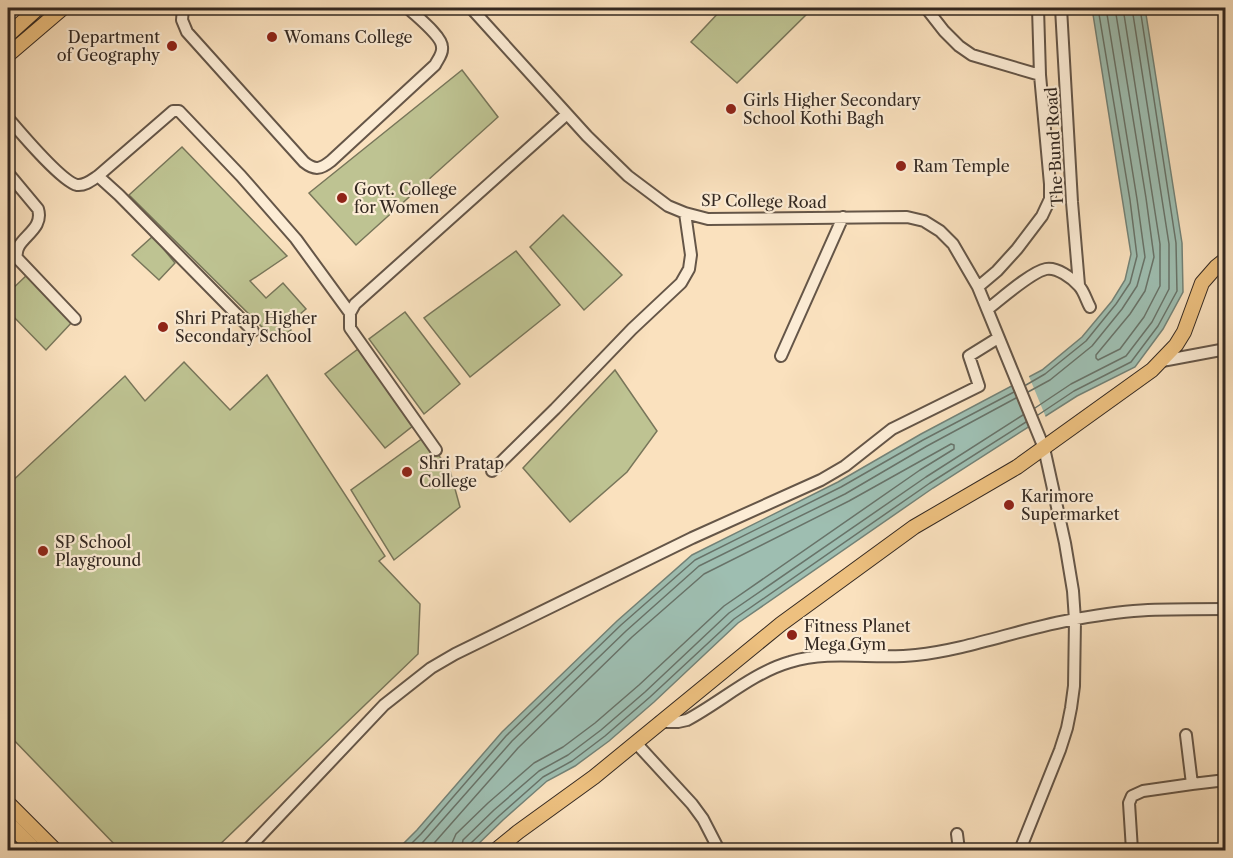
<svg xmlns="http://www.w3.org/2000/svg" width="1233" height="858" font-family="'Libre Caslon Text',serif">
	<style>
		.green { fill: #bec392; stroke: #78765a; stroke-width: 1.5 }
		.water { fill: #9ebeb1; stroke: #738277; stroke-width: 1.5 }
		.pier { fill: #fae1be }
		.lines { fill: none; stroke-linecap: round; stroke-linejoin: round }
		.shore { stroke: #687369; stroke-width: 1.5 }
		.minor-casing { stroke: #655648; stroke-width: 14 }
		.major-casing { stroke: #332821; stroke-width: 16 }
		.minor { stroke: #fcecd5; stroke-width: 10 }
		.major { stroke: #edc07f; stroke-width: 14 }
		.poi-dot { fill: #8f2418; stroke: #fcecd5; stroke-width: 2 }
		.labels { text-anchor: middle; stroke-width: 4.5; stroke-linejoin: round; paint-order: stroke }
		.poi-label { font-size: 16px; fill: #332821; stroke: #fcecd5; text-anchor: start }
		.street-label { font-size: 16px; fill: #332821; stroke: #fcecd5 }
	</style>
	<rect width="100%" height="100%" fill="#fae1be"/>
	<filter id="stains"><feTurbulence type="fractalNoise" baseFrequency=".00333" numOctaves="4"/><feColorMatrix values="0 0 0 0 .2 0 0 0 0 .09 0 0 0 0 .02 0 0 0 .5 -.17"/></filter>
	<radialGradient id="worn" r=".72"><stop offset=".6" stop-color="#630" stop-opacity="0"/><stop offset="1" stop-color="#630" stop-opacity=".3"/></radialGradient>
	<path class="green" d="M723 8H813L737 83 691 42Z
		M462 70 498 117 356 245 309 193Z
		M182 147 287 256 250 281 266 298 283 283 306 309 287 325 291 330 276 341 129 195Z
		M563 215 622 275 584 310 530 247Z
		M153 236 175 263 159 280 132 255Z
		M516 251 560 305 470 377 424 318Z
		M29 273 74 320 46 350 8 311V293Z
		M405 312 460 384 424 414 369 339Z
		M358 349 414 425 385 448 325 374Z
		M184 362 230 410 267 375 385 556 379 561 420 604 418 654 214 850H120L8 734V485L125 376 145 401Z
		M615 370 657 431 627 472 570 522 523 468Z
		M423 438 449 467 460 507 394 560 351 490Z"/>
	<path class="water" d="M1092 8H1145L1182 243 1183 292 1163 329 1135 367 1077 396 933 488 738 623 654 702 609 741 575 766 547 781 503 820 472 850H397L417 830 502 732 617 621 692 555 838 482 921 434 1042 370 1082 337 1112 301 1125 280 1131 254Z"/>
	<path class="pier" d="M1028 374 1047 420 1031 430 1011 382Z"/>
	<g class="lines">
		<path class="shore" d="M1115 8 1146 198 1154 257 1145 291 1130 314 1096 355V358L1098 360 1120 349 1144 317 1160 286V244L1123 8
			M1026 385 1045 374 1086 341 1116 304 1130 283 1137 256 1130 200 1098 8
			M1028 392 1050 380 1092 346 1122 309 1137 286 1145 257 1137 199 1106 8
			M1035 408 1071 384 1126 356 1152 322 1169 289V244L1132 8
			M1038 415 1074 391 1131 362 1158 326 1177 291 1176 243 1140 8
			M405 850 421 834 506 736 621 625 695 560 841 487 923 440 1014 392
			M416 850 512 741 626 631 699 566 845 494 927 446 1016 398
			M428 850 518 748 632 637 704 574 849 501 951 444 954 445V449L920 470 724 606 639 685 595 723 563 747 534 763 488 803 456 834 452 843 451 850
			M461 850 463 840 494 810 539 771 568 755 601 730 645 692 729 613 926 477 1023 415
			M468 850 470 844 499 816 543 777 572 761 605 736 650 697 734 619 930 483 1026 422"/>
		<g class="minor-casing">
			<path id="minor" d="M183 8 182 20 187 32 304 162C315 171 321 169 331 161L435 65C438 59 443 54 442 47 442 36 416 16 408 8
				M471 8 587 136 628 176 668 206 685 213 708 219 907 217 924 221 940 231 953 244 978 287 1044 448 1065 543 1073 591 1075 620 1074 686 1071 708 1067 728 1060 750 1020 850
				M926 8 944 31 959 46 972 55 1040 75
				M1061 8 1072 202 1079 285
				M8 118C20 132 61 181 77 185 85 186 92 180 98 176L173 111H179L241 176 296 239 350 313
				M8 173 38 209C45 232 13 238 17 258L75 319
				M98 176 119 195 253 331
				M978 287 997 271 1017 249 1042 216 1050 199V184L1040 75 1038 8
				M988 309C1001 299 1031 272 1046 269 1057 267 1072 278 1079 286 1084 291 1086 300 1090 307
				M781 356 843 217
				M1162 361 1226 349
				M436 450 350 328V313L355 304 567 114
				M492 471 555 409 632 329 681 283 689 269 691 255 685 213
				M660 722H678L687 720C721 702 752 673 790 662 831 649 874 660 916 655 971 649 1022 628 1076 619 1099 615 1124 611 1148 610 1174 609 1200 609 1226 609
				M1186 735 1192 784 1226 780
				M636 743 692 804 703 819 719 850
				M957 834 959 850
				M247 850 384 705 431 668 455 654 692 538 821 480 845 466 892 429 979 386 969 356 998 338
				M1132 850 1129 803 1132 796 1143 791 1192 784"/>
		</g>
		<g class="major-casing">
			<path id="major" d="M8 35 38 8
				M8 55 63 8
				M8 803 55 850
				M8 823 35 850
				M496 850 518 832 594 777 781 624 914 527 1017 467 1152 370 1176 345 1184 332 1202 283 1216 267 1226 259"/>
		</g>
		<use href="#minor" class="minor"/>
		<use href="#major" class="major"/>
	</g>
	<g class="poi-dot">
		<circle cx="272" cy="37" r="6"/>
		<circle cx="172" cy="46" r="6"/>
		<circle cx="731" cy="109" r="6"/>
		<circle cx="901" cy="166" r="6"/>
		<circle cx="342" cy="198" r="6"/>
		<circle cx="163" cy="327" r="6"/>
		<circle cx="407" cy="472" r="6"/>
		<circle cx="1009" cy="505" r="6"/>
		<circle cx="43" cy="551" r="6"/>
		<circle cx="792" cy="635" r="6"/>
	</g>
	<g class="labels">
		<g class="poi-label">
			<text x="160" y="43" text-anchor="end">Department<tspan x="160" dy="18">of Geography</tspan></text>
			<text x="284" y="43">Womans College</text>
			<text x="743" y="106">Girls Higher Secondary<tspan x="743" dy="18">School Kothi Bagh</tspan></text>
			<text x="913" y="172">Ram Temple</text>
			<text x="354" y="195">Govt. College<tspan x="354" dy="18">for Women</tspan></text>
			<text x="175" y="324">Shri Pratap Higher<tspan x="175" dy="18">Secondary School</tspan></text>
			<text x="419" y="469">Shri Pratap<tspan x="419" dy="18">College</tspan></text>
			<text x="1021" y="502">Karimore<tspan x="1021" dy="18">Supermarket</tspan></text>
			<text x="55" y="548">SP School<tspan x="55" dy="18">Playground</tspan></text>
			<text x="804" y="632">Fitness Planet<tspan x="804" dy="18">Mega Gym</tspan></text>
		</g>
		<g class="street-label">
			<text transform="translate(1054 147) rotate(-93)" y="6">The Bund Road</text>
			<text transform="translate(764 201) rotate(1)" y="6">SP College Road</text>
		</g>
	</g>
	<rect width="1233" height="858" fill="none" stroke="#fae1be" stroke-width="30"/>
	<rect x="9" y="9" width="1215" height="840" fill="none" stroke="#332821" stroke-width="3"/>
	<rect x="15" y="15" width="1203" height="828" fill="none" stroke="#332821" stroke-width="1.5"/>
	<rect width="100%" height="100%" filter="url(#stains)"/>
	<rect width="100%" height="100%" fill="url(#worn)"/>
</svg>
